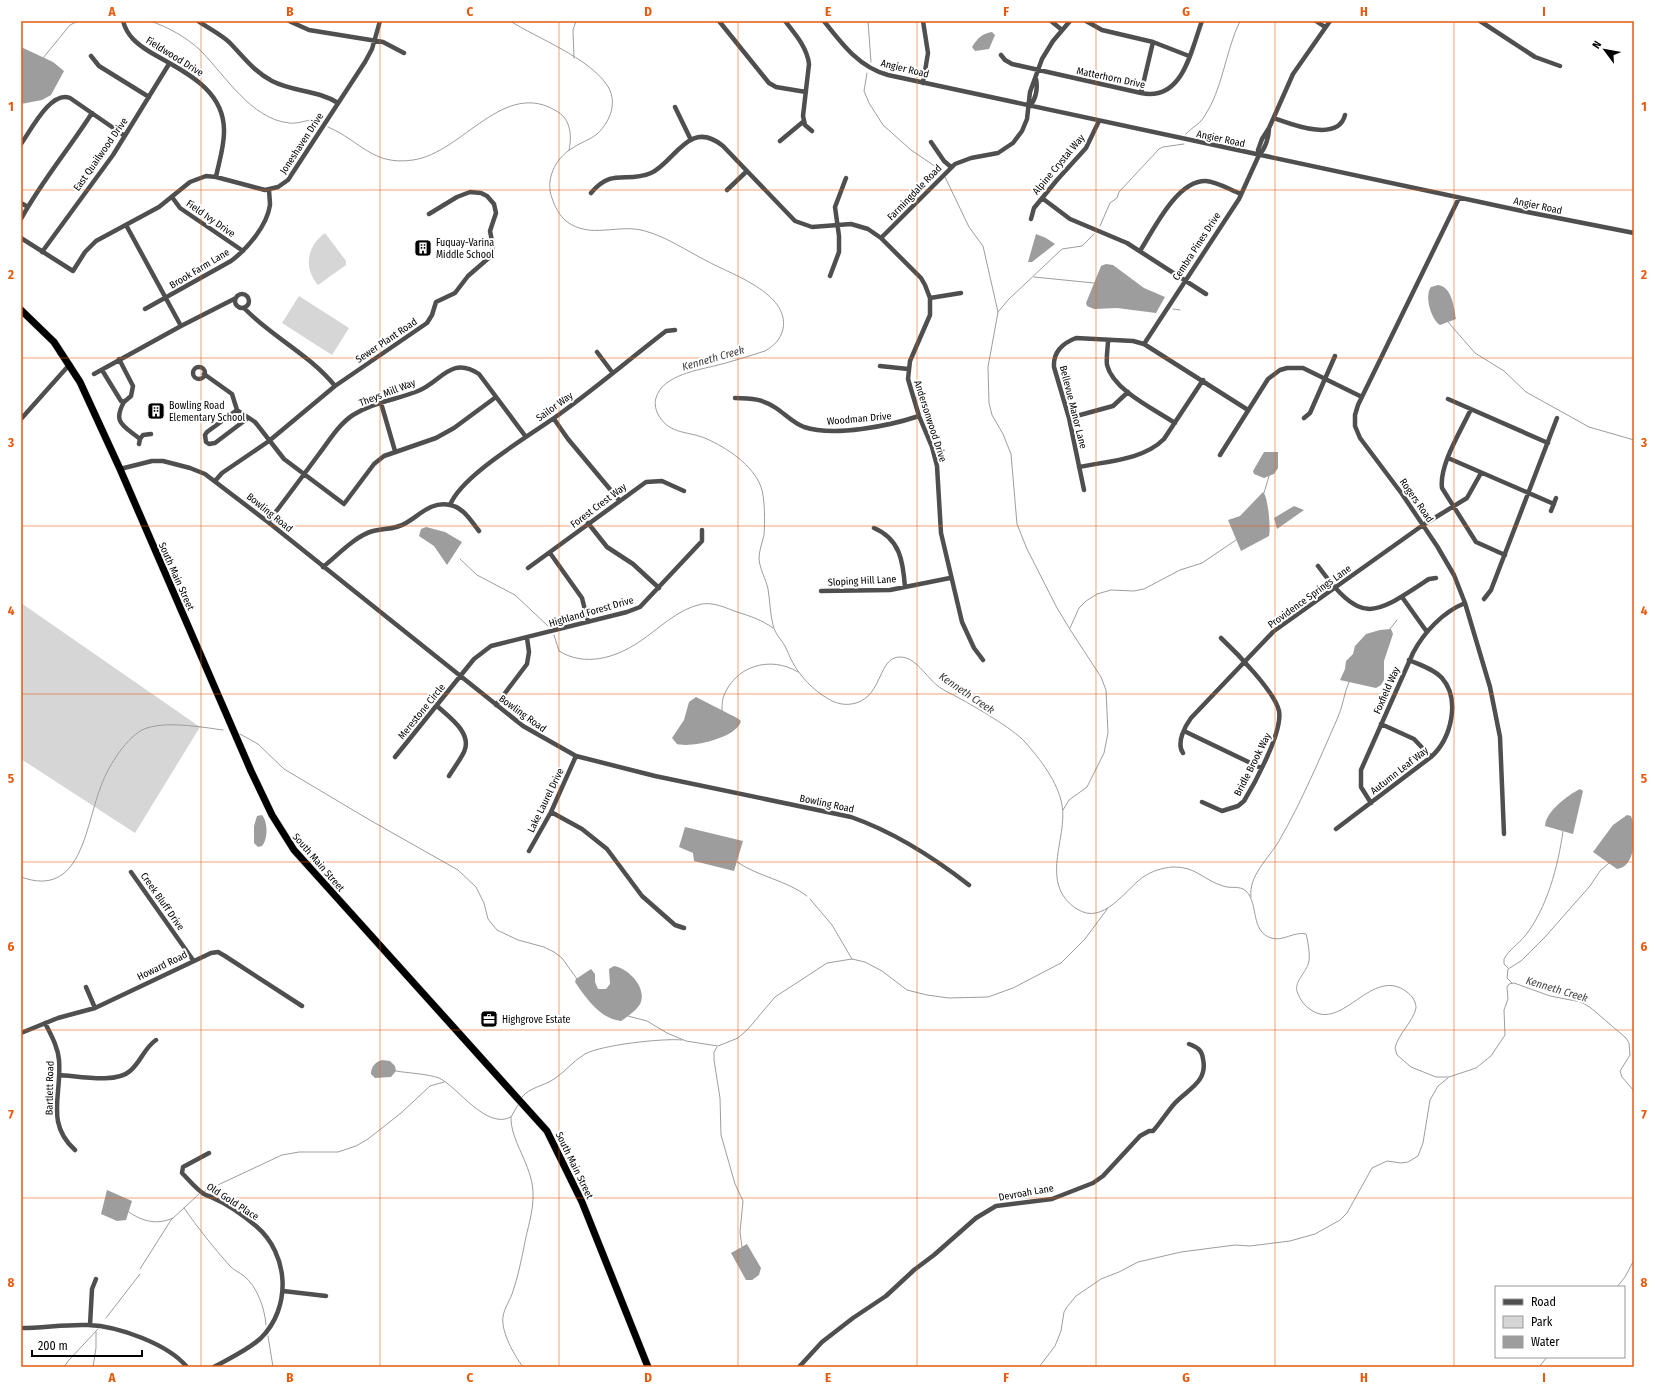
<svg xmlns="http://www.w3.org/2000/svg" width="1655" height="1388" font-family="'Fira Sans Condensed',sans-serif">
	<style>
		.green { fill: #d6d6d6 }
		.water { fill: #9d9d9d }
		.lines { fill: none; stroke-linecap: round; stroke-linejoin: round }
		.stream { stroke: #9d9d9d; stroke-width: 1 }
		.highway-casing { stroke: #dbdbdb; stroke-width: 8 }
		.minor { stroke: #4f4f4f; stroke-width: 4.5 }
		.highway { stroke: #000; stroke-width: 7 }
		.grid { fill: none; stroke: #e8590c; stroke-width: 1; stroke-opacity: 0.55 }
		.labels { text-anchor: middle; stroke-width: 4; stroke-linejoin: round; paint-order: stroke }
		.street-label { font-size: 10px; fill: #000; stroke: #fff }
		.poi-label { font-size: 10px; fill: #000; stroke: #fff; text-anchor: start }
		.water-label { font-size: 11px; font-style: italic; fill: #3e3e3e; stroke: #fff }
		.neatline { fill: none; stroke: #e8590c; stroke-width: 1.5 }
		.grid-label { font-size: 13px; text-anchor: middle; font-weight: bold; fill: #e8590c }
	</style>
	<rect width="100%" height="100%" fill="#fff"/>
	<path class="green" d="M325 233 346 261V265L318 285C303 268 307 246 325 233Z
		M299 296 349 328 332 355 282 323Z
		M21 603 200 727 135 833 21 759Z"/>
	<path class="water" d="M992 32 995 35 989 49 975 51 972 47C978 38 981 34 992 32Z
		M21 47 53 62 64 71 51 95 42 100 21 104Z
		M1036 234 1046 238 1055 244 1032 262H1028Z
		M1106 264 1113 265 1144 288 1165 297 1156 313 1117 308 1094 309 1087 306 1086 303 1101 266Z
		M1438 285C1452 287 1454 307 1456 319L1440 325C1431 319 1424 296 1431 287Z
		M1264 452H1278V468L1274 474 1264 478 1254 474 1253 471Z
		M1263 492C1268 496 1271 529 1269 536L1241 551 1228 520 1240 516Z
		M1294 506 1304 510 1277 529 1274 518Z
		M426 527 445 532 462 542 447 565 434 546 419 536 421 529Z
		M1391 629 1393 634 1384 661V680L1381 685 1376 688 1340 680 1345 669 1346 661 1353 654 1355 646 1366 634 1380 630Z
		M696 697 737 718 741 721C737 738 691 748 677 744L672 738 684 720 689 702Z
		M1580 789 1583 791 1573 834 1545 826C1546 811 1568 795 1580 789Z
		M262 815C268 822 268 839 262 846L258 847 254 843V826L257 816Z
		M1627 815 1631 816C1636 830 1637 867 1617 869L1593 852 1613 825Z
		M685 827 743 841 734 871 694 861 693 853 679 847Z
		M614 966C628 968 648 988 640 1004 637 1010 627 1017 621 1021 600 1019 586 998 575 982L576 979 591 969 595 974V982L598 989H606L610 984 609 969Z
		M382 1060 390 1061 395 1066 396 1071 391 1077 375 1078 371 1074C371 1067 375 1062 382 1060Z
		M107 1190 132 1201 126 1220 117 1221 101 1214Z
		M747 1244 761 1268 759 1275 752 1280H746L731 1253Z"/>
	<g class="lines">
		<path class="stream" d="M150 21C168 27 186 37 200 50 225 75 251 119 289 123 296 124 304 121 311 120L314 122
			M510 21C537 38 589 58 607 85 618 101 611 121 597 134 590 140 579 143 571 149 555 159 545 180 552 198 555 207 559 215 566 221 590 240 619 223 645 231 667 237 687 251 707 261 730 274 790 293 783 329 780 340 775 345 765 351 749 356 734 361 718 365 699 370 662 375 656 398 654 404 656 411 659 416 670 435 690 431 707 439 727 448 753 465 761 487 765 497 765 524 764 535 762 543 759 551 759 559 760 570 766 579 768 589 770 601 770 613 773 625 775 634 781 639 785 646 788 652 790 658 793 663 800 676 814 691 827 698 836 704 846 706 856 703 883 695 878 657 900 657 916 657 926 677 938 686 944 691 952 694 959 698 977 708 1012 728 1025 742 1040 759 1058 782 1062 805 1068 838 1038 884 1077 909 1103 926 1125 890 1143 877 1152 871 1162 868 1172 867 1196 866 1203 880 1223 886 1231 889 1239 885 1246 891 1259 904 1250 931 1271 938 1283 942 1294 931 1306 934 1308 941 1310 954 1309 961 1307 973 1292 982 1298 994 1301 1001 1305 1006 1311 1010 1343 1032 1372 965 1407 992 1412 996 1416 1001 1416 1008 1413 1022 1398 1034 1395 1048L1397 1055 1411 1067 1436 1077H1449L1476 1068 1491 1056 1505 1035 1504 1010 1508 999 1507 987 1509 984 1514 983 1550 996 1581 1002 1591 1008 1626 1038 1629 1043 1630 1055 1620 1071 1622 1077 1634 1091
			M868 21 871 62
			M43 58 70 25 78 21
			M574 58 573 30 576 21
			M867 73 864 91 869 103 883 125 911 150 942 171
			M328 127C361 141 372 166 413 160 463 153 504 77 558 112 571 120 572 137 569 150
			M1186 134C1192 127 1199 125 1204 117 1223 89 1225 52 1240 21
			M945 177 969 227 983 246 998 312
			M1100 226 1110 203 1117 198 1119 192 1159 149 1163 147 1184 144
			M1034 277 1094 283
			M1173 309 1180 310
			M1448 322 1475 353 1504 371 1526 392 1589 427 1634 440
			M1264 493 1269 476
			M460 559 477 575 515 595 548 626
			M1070 628 1079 608 1086 601 1097 594 1111 590 1134 591 1144 589 1180 570 1202 563 1236 540
			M1390 629 1397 620
			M554 635 559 651C585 667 615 658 639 642 659 629 677 609 702 604 714 602 726 608 737 612 750 616 762 620 773 628
			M722 711C722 707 722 702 723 698 734 666 770 655 798 672
			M240 734 258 744 284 769 368 819 458 870 476 887 484 903 488 919 497 930 518 940 544 947 554 952 562 958 577 979
			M1063 810 1069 800 1087 787 1104 753 1108 733 1106 690 1101 677 1071 631 1057 608 1027 549 1017 524 1011 454 1003 434 992 415 989 403 988 367 998 312 1009 299 1062 249 1082 246 1094 234
			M737 862C759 877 786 880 807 896
			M21 877C81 899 85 828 100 789 106 770 124 740 142 730 162 720 201 727 223 730
			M1251 897C1248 876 1269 858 1279 841 1302 801 1320 758 1338 717 1343 706 1344 693 1349 682
			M810 899 832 925 852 959
			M1508 968 1504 964V959C1509 950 1518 944 1525 936 1547 908 1558 867 1563 831
			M1512 983 1507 978 1508 969 1521 961 1545 937 1590 886 1600 871 1609 863
			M628 1016 647 1021 667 1033 686 1041 718 1046 738 1038 748 1029 775 997 798 982 827 963 852 959 865 962 882 971 907 990 927 995 949 998 988 997 1013 988 1061 963 1085 939 1108 908
			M717 1047 714 1052V1060L720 1098 721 1135 735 1184 743 1201 740 1232 742 1247
			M396 1071C407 1073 429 1074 439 1078 458 1087 486 1130 511 1117L518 1105
			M522 1097C530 1087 544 1086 554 1079 565 1072 573 1061 585 1054 601 1045 663 1038 682 1040
			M511 1117C510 1140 532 1165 533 1192 534 1211 527 1229 524 1247 521 1261 518 1277 513 1291 511 1299 504 1308 503 1317 501 1332 514 1355 523 1367
			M205 1191 282 1155 299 1152H338L356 1146 368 1139 401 1113 430 1086 444 1082
			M184 1208C198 1228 213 1247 229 1265 233 1270 239 1272 244 1276 257 1286 265 1309 266 1325
			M129 1212C143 1222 158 1225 173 1218
			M140 1269 171 1220 199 1194
			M1617 1287 1625 1277 1634 1260
			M106 1318 140 1274
			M268 1336 273 1367
			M64 1367 69 1360 98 1329
			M93 1367 96 1348V1332
			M1039 1367 1055 1346 1061 1331 1064 1312 1067 1307 1076 1296 1101 1279 1119 1272 1138 1262 1181 1252 1235 1245 1250 1246 1290 1241 1315 1234 1340 1220 1347 1213 1372 1168 1387 1161 1401 1163 1408 1162 1418 1156 1423 1143 1430 1100 1438 1086 1448 1078
			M1539 1367 1547 1357"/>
		<g class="highway-casing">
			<path id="highway" d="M21 310 54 342 80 382 120 469 251 771 272 815 294 850 547 1131 582 1202 648 1367"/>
		</g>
		<path class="minor" d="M123 21C127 36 137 44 150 52 182 71 225 88 224 132 224 147 219 162 216 177
			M198 21C208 28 220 34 229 42 243 56 253 71 272 81 293 92 318 90 338 103
			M289 21 309 30 383 42 404 53
			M719 21 769 83 776 87 806 92
			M785 21C795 34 807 47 809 64L803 116 805 125 812 131
			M824 21C842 44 859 67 888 75L1522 211 1634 233
			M923 21 928 53 923 83
			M1051 21 1062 30
			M1086 21 1102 30 1153 42 1189 56
			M1316 21 1325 27
			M1480 21 1535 57 1560 66
			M1001 55 1005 60 1012 64 1141 93C1183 102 1191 50 1202 21
			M91 56 99 66 149 97
			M1141 93 1153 42
			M1030 106C1036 99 1038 88 1036 79
			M675 107 691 140
			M1274 118C1291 124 1338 143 1345 115
			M780 141 804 121
			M931 142 944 161 951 167
			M21 144C31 130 51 90 70 98L125 136
			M1259 155 1258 150 1262 139 1269 128 1293 74 1330 21
			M727 190 747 171
			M591 193C613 167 626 184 651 173 675 162 689 118 723 146L795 221 812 227 851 224 868 229 881 238 921 278 925 285 930 298V315L910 361 908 379 919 416 932 447 937 466 941 533 962 622 974 648 983 660
			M172 197 180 208 243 251
			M1042 198 1070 219 1127 243 1206 294
			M1459 198 1358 405 1355 415V426L1360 438 1402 494 1437 546 1454 575 1465 603 1490 687 1500 737 1504 834
			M21 203 28 207
			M21 219C41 182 69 149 92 113
			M1031 219 1034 208 1057 180 1086 148 1099 121
			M126 225 181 326 236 298
			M21 238 73 271 85 252 96 241 159 207 190 182 206 176 216 177 265 190 278 187 288 180 365 62 372 49 380 21
			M881 238 955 164 971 158 998 153 1013 143 1022 131 1027 119 1030 92 1042 59 1053 41 1070 21
			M1140 251C1154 229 1177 180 1206 181 1218 182 1230 190 1241 194
			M42 252 113 155 169 64
			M830 276 839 252V236L835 207 846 178
			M235 301a7 7 0 1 1 14 0a7 7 0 1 1-14 0Z
			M930 298 961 293
			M244 308C272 337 309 354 335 386
			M145 309 231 261C247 249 267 226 270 205 270 200 269 194 269 189
			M1108 340C1108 347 1106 357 1107 365 1113 390 1154 409 1175 423
			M1144 344 1239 199 1259 155C1265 149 1269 138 1269 128
			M597 352 612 372
			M880 366 908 369
			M193 373a6 6 0 1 1 12 0a6 6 0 1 1-12 0Z
			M102 370 121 401 124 402 131 396 133 386 119 359
			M94 374 181 326
			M204 374 232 394 237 410 255 422 284 459 344 504 374 464 384 456 436 438 454 428 496 397
			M735 398C751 398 763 399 776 408 785 414 793 423 804 427 834 437 889 426 919 416
			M1448 399 1548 443
			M124 402C112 423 124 426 140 439L139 444
			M381 403 395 451
			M1471 409C1461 431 1439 465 1442 488L1476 542 1505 555
			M237 410 207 432 205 435 206 442 209 444 215 443 248 418
			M1069 418 1113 406 1128 392
			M1304 418 1310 413 1335 356
			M21 419 70 364
			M554 419 568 439 619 500
			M140 439 143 435 151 434
			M1220 455 1268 379 1280 370 1287 368H1303L1362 397
			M1448 458 1554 504
			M1079 467C1108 461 1143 460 1164 439L1203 380
			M120 469 152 461H163L190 468 205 474 268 522 523 726 576 756 655 776 851 817C894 832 933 857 969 885
			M215 481 222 473 269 441 335 386 427 323 432 315 436 302 455 293 468 276 491 256 493 246 490 231 496 213 494 204 487 196 481 193 470 192 457 197 429 214
			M1084 490 1069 418 1054 367C1053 352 1063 343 1076 338L1133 341 1144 344 1248 410
			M450 505C462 474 533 434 561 413 597 387 631 358 666 331L675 330
			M1551 511 1556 498
			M268 522C285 500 302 477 319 454 329 441 339 424 353 415 373 402 396 400 418 391 441 382 451 355 479 374L526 437
			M588 523 607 547 633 564 659 588
			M874 528C900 539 903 561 905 587
			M550 553 582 598 588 622
			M1318 566C1362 626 1373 616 1429 579L1436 578
			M323 567C338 555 355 536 373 531 385 528 395 530 406 523 420 515 431 501 450 505 463 507 471 521 479 531
			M528 568 646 482 662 481 684 491
			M821 591 890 590 950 578
			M1402 597 1427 632
			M1484 599 1491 590 1557 418
			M496 705 527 664 529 652 527 638
			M437 706C448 716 473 733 464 752 460 760 454 768 449 776
			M1381 724 1414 739 1431 757
			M1184 731 1261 768
			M1183 753C1176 743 1185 726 1191 718L1274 631 1423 525 1467 498 1481 473
			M395 757 474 659 491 646 627 612 640 607 702 541V530
			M1202 802 1222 811 1238 806 1244 801C1255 783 1283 731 1279 711 1275 692 1236 652 1221 638
			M1371 803 1361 787V770L1413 653C1424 632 1443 612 1465 603
			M551 812 582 829 607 849 642 896 675 925 684 928
			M1336 829 1431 757C1451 739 1461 700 1442 678 1434 669 1420 665 1409 660
			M529 851 551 812 576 756
			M131 872 193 960
			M86 987 95 1008
			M45 1023C51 1035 58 1047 59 1060 62 1095 45 1123 75 1150
			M21 1033 58 1018 95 1008 211 953 218 952 225 956 302 1006
			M59 1075C78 1076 116 1084 130 1071 141 1062 144 1048 156 1040
			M209 1153 183 1167 182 1173C189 1180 196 1189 204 1194 207 1196 210 1196 213 1198 227 1204 244 1216 256 1226 289 1254 292 1307 261 1338 248 1350 230 1358 214 1367
			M283 1291 326 1296
			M90 1325 92 1289 96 1279
			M21 1328C43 1328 66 1324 88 1325 118 1326 168 1344 187 1367
			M799 1367 822 1342 853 1318 886 1296 914 1270 934 1255 976 1218 996 1206 1052 1199 1093 1183 1103 1176 1140 1136 1149 1131H1153C1161 1122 1167 1112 1175 1103 1188 1089 1208 1082 1203 1059 1202 1050 1197 1047 1189 1044"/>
		<use href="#highway" class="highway"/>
	</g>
	<path class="grid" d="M201 21V1367M380 21V1367M559 21V1367M738 21V1367M917 21V1367M1096 21V1367M1275 21V1367M1454 21V1367M21 190H1634M21 358H1634M21 526H1634M21 694H1634M21 862H1634M21 1030H1634M21 1198H1634"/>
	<defs>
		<g id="building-square" transform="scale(0.9)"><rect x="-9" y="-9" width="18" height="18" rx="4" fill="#000" stroke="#fff"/><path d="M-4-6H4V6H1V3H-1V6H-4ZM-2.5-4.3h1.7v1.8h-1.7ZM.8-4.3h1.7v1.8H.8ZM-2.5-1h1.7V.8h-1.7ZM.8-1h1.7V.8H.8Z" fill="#fff"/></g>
		<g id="office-square" transform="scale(0.9)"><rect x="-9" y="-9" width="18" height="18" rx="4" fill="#000" stroke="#fff"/><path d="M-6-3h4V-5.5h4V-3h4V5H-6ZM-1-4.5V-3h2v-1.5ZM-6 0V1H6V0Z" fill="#fff"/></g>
	</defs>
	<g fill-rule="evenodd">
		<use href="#building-square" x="423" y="248"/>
		<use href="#building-square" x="156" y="411"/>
		<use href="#office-square" x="489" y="1019"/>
	</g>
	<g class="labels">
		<g class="street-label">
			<text transform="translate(175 56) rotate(32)" y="4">Fieldwood Drive</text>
			<text transform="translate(905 68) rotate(14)" y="4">Angier Road</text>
			<text transform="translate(1111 77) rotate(12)" y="4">Matterhorn Drive</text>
			<text transform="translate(1221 138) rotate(12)" y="4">Angier Road</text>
			<text transform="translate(301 143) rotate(-57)" y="4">Joneshaven Drive</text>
			<text transform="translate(100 154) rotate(-55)" y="4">East Quailwood Drive</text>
			<text transform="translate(1058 164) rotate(-50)" y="4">Alpine Crystal Way</text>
			<text transform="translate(914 192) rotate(-46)" y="4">Farmingdale Road</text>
			<text transform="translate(1538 205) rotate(12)" y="4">Angier Road</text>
			<text transform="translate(211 218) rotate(35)" y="4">Field Ivy Drive</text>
			<text transform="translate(1196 246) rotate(-57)" y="4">Cembra Pines Drive</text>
			<text transform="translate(199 268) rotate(-31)" y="4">Brook Farm Lane</text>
			<text transform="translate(386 340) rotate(-34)" y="4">Sewer Plant Road</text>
			<text transform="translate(387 392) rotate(-21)" y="4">Theys Mill Way</text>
			<text transform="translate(554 406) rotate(-36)" y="4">Sailor Way</text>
			<text transform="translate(1074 407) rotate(76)" y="4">Bellevue Manor Lane</text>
			<text transform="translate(859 418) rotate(-5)" y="4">Woodman Drive</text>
			<text transform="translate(931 421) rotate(72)" y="4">Andersonwood Drive</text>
			<text transform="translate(1417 500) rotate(55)" y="4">Rogers Road</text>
			<text transform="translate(598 505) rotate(-37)" y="4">Forest Crest Way</text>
			<text transform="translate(270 512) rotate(39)" y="4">Bowling Road</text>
			<text transform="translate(177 576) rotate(66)" y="4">South Main Street</text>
			<text transform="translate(862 580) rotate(-3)" y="4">Sloping Hill Lane</text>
			<text transform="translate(1309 596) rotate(-36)" y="4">Providence Springs Lane</text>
			<text transform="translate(591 611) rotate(-16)" y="4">Highland Forest Drive</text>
			<text transform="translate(1386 690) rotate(-66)" y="4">Foxfield Way</text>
			<text transform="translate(421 711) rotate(-51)" y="4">Merestone Circle</text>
			<text transform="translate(523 713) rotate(36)" y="4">Bowling Road</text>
			<text transform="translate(1252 764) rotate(-63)" y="4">Bridle Brook Way</text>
			<text transform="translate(1399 770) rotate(-38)" y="4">Autumn Leaf Way</text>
			<text transform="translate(545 800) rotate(-64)" y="4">Lake Laurel Drive</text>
			<text transform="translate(827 803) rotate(12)" y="4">Bowling Road</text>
			<text transform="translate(319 862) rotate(49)" y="4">South Main Street</text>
			<text transform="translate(163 901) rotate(55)" y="4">Creek Bluff Drive</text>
			<text transform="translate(162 965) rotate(-26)" y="4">Howard Road</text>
			<text transform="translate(49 1088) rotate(-89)" y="4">Bartlett Road</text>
			<text transform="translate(575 1165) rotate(64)" y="4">South Main Street</text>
			<text transform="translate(1026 1192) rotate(-10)" y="4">Devroah Lane</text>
			<text transform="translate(233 1201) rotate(33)" y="4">Old Gold Place</text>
		</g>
		<g class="poi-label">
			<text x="436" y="246">Fuquay-Varina<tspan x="436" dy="12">Middle School</tspan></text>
			<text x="169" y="409">Bowling Road<tspan x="169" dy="12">Elementary School</tspan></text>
			<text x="502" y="1023">Highgrove Estate</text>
		</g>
		<g class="water-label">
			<text transform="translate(713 358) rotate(-16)" y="4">Kenneth Creek</text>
			<text transform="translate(967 693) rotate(34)" y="4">Kenneth Creek</text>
			<text transform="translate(1557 989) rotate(17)" y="4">Kenneth Creek</text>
		</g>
	</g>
	<rect width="1655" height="1388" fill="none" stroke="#ffffff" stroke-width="44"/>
	<rect x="1495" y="1286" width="130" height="72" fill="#ffffff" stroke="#999999"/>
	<rect x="1503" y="1299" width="20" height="6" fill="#4f4f4f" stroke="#999999"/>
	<text x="1531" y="1306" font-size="12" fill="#000000">Road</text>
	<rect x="1503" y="1316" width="20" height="12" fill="#d6d6d6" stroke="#999999"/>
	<text x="1531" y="1326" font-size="12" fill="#000000">Park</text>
	<rect x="1503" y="1336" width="20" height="12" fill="#9d9d9d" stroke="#999999"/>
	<text x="1531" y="1346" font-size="12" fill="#000000">Water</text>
	<g transform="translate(1605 50) rotate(302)" stroke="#ffffff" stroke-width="3" paint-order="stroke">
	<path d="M0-3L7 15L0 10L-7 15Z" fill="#000000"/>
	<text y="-6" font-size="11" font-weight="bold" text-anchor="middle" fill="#000000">N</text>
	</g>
	<path d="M32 1350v6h110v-6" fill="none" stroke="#000000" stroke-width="2"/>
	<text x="38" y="1350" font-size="12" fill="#000000" stroke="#ffffff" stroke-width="3" paint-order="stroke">200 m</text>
	<rect x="22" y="22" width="1611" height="1344" class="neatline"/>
	<g class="grid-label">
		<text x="112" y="16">A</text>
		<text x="290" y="16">B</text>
		<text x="470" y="16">C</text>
		<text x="648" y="16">D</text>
		<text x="828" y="16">E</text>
		<text x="1006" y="16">F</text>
		<text x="1186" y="16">G</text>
		<text x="1364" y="16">H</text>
		<text x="1544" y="16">I</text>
		<text x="11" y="111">1</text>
		<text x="1644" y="111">1</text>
		<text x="11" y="279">2</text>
		<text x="1644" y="279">2</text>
		<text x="11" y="447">3</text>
		<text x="1644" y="447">3</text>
		<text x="11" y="615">4</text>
		<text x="1644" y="615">4</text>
		<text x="11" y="783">5</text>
		<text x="1644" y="783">5</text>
		<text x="11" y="951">6</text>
		<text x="1644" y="951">6</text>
		<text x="11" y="1119">7</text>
		<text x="1644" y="1119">7</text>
		<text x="11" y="1287">8</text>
		<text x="1644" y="1287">8</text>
		<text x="112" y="1382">A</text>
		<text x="290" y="1382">B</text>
		<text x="470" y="1382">C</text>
		<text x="648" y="1382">D</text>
		<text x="828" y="1382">E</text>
		<text x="1006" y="1382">F</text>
		<text x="1186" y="1382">G</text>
		<text x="1364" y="1382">H</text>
		<text x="1544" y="1382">I</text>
	</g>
</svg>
